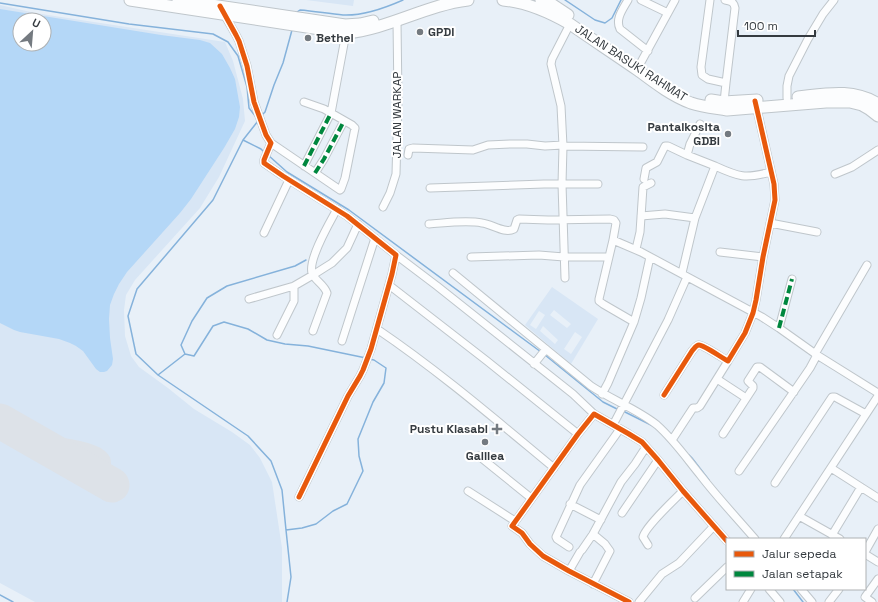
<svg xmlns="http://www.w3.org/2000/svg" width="878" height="602" font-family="'Space Grotesk',sans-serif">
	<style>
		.built { fill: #d8e6f5; fill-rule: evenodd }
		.green { fill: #b4d7f7; fill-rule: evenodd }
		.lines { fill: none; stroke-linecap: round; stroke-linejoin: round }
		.stream { stroke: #85b2db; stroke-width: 1.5 }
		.taxiway { stroke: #dde2e8; stroke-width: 14 }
		.runway { stroke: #dde2e8; stroke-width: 35 }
		.minor-casing { stroke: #bfc6cb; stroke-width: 9 }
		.highway-casing { stroke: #bfc6cb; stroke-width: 13 }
		.minor { stroke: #fcfdfe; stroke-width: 7 }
		.highway { stroke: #fcfdfe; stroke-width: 11 }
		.quiet { stroke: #00873e; stroke-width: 4; stroke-dasharray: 8 4; stroke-linecap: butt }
		.cycleway-casing { stroke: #fff; stroke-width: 8 }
		.cycleway { stroke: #e8590c; stroke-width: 5 }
		.poi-dot { fill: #747a80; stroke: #fff; stroke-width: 1.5 }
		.labels { text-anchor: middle; stroke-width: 4; stroke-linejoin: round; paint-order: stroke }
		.poi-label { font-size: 12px; font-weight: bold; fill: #353b40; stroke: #fff; text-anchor: start }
		.street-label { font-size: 12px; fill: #353b40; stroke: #fff }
	</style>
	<rect width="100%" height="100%" fill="#e8f0f8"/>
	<path class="built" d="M306 0H354L353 6Z
		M0 5 35 13 225 42 233 61 243 99 245 121 219 177 200 208 135 280 126 295 124 310 125 336 131 356 139 367 168 388 194 409 232 432 250 445 260 458 272 482 282 548V602H35L0 583ZM20 20H44V44H20Z
		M552 287 598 319 571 364 525 325ZM554 310 571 324 567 328 550 315ZM539 311 545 315 536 329 530 325ZM543 326 558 340 555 344 540 331ZM575 332 582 337 571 354 564 349Z"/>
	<path class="green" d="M0 9 161 35 200 40 210 43 222 54 230 68 235 79 240 107 239 117 235 129 224 148 191 199 180 213 127 272 119 284 114 294 110 305 109 319 110 338 113 359 112 365 107 371 104 372H100L96 369 83 351 76 346 70 343 59 339 20 332 14 330 0 323ZM20 20H44V44H20Z"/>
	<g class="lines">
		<path class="stream" d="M565 0 595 20 605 23 612 18 621 0
			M0 3 129 24 213 34 228 42 238 56 247 87 249 108 256 117
			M297 12 300 10C315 11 329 14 343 15 364 16 385 8 403 0
			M261 116 265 112 274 85 283 63 292 30
			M258 121 243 140 261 149 265 153
			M243 140 213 200 137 289 128 316 136 354 158 375 248 436 271 461 282 490 286 530
			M268 155 287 172 349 210 541 352
			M185 354 194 356 213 326 224 322 248 329 267 340 285 344 308 346 366 358
			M185 354 181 345 192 321 207 298 227 286 295 266 306 260
			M545 355 603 402 619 410
			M158 375 185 354
			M623 411 653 426
			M689 455 692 458 709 480
			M793 589 803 602
			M0 595 13 602
			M287 602 291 577 286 530 302 528 316 524 333 511 347 504 363 471 359 456 358 439 373 402 384 383 386 368 374 360 369 359"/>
		<path class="taxiway" d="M36 442C51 444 92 446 102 458 104 460 104 461 104 463L100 469 92 474"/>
		<path class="runway" d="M0 421 112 485"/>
		<g class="minor-casing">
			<path id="minor" d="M628 0C623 9 615 19 620 29L648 51
				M641 0 668 13
				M710 0 701 67 702 75 708 79 726 83
				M224 14 236 35 239 41 247 66 254 102 266 135 271 143 264 160V163L283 176 347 216 396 255 392 274 371 349 363 370 360 376 348 396 299 497
				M640 64 675 0
				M787 98V86L789 76 808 39 823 14 834 0
				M724 102 726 83 735 8C734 2 731 1 725 0
				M271 143 340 190 341 189 345 178 355 128 352 125 324 109 304 102
				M563 146 643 147
				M408 155 409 149 413 148 473 150 488 145 510 144H527L545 146 563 145
				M304 166 331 113 346 33
				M715 166C739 177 745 179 771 172
				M315 173 324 159 344 121
				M835 174 852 167 878 150
				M644 179 646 168 657 162 665 146H668L687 155
				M430 188 544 184H598
				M383 207 390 193 396 174 398 100 397 21
				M641 216 665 214 695 218
				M770 223 817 232
				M429 224C445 223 466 220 482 223 492 224 504 234 514 229L517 220 519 219 548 220 610 219 614 220 616 223 613 240 599 299V301L603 304 634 322
				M264 233 289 180
				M613 240 641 252 762 317 779 328 817 355 878 393
				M636 249 640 232 643 187 651 183
				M720 252 763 257
				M396 255 437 286 573 394 594 414
				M471 257 539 255 564 257H609
				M453 273 591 386C612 400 637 409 657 425 674 440 687 459 701 476 718 498 737 518 755 539
				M682 273 695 218 715 166 687 155 690 144 700 124
				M565 278 562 184 563 146 561 106 551 64 552 59 570 24
				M389 285 487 361 578 434
				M249 299 294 286 313 275 324 268 332 263 347 248 353 235 358 224
				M779 328 792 279
				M377 329C439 371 496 420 554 468
				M313 331 327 293C324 284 315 281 312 273 308 259 330 222 337 209
				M277 335 294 301V286
				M342 341 375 238
				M815 354 867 265
				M534 364 546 349
				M717 379 743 396
				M602 394 608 383 634 322 641 298 650 257
				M664 395 692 351C694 349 696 345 699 345 704 345 722 358 728 361L745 333 753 313 756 300 763 257 775 200 774 184 756 105
				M613 425 668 320 687 277
				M723 434 753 388V386L748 381 757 367H760L794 392
				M672 440 693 408H697L700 406 728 361
				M479 456 531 498
				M831 468 878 498
				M739 471 797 387 810 368 817 355
				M775 483 832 397H835L866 414
				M468 491 515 521
				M570 504 601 520
				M622 513 658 460
				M799 516 840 539
				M832 535 861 487
				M784 539 878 396
				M648 545 643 537C645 527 674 500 683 491
				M569 547 557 539 556 537 580 485 620 429
				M582 550 593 534
				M865 552 878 529
				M865 554 878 562
				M569 571 580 552
				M593 584 610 551 605 544 593 534 621 482 635 464 646 447
				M769 589 780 602
				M801 589 812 602
				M695 598 727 567
				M629 602 569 571 543 556 530 544 522 533 512 526 578 434 594 414 629 434 642 442 658 460 683 491 727 541
				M639 602 662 574 679 563 714 526
				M743 602 751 589
				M829 602 839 589
				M872 602 865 597 878 579"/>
		</g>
		<g class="highway-casing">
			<path id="highway" d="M130 0 346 33C388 29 426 5 468 0
				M178 0 345 25 360 24 373 21
				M503 0C527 2 549 12 570 24 593 40 616 55 639 71 655 83 672 96 691 103 703 107 715 108 727 110L826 102H850L862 105 869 109 878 116
				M541 0 553 5 568 15
				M798 97C826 94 853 88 878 104
				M711 100 724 102 757 100"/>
		</g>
		<use href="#minor" class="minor"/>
		<use href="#highway" class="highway"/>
		<path class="quiet" d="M304 166 331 113
			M315 173 324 159 344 121
			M779 328 792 279"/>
		<g class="cycleway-casing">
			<path id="cycleway" d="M220 6 236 35 239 41 247 66 254 102 266 135 271 143 264 160V163L283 176 347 216 396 255 392 274 371 349 363 370 360 376 348 396 299 497
				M664 395 692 351C694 349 696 345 699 345 704 345 722 358 728 361L745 333 753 313 756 300 763 257 775 200 774 184 755 101
				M629 602 569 571 543 556 530 544 522 533 512 526 578 434 594 414 629 434 642 442 658 460 683 491 727 541"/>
		</g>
		<use href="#cycleway" class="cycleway"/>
	</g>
	<g class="poi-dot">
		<circle cx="420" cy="32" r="4"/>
		<circle cx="308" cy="38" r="4"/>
		<circle cx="728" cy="134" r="4"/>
		<path d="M495 423h4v4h4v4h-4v4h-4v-4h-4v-4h4z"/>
		<circle cx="485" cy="442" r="4"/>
	</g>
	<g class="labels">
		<g class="poi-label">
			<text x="428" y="36">GPDI</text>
			<text x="316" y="42">Bethel</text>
			<text x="720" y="131" text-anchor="end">Pantaikosita<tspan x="720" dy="14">GDBI</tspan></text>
			<text x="488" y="433" text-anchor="end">Pustu Klasabi</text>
			<text x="485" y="460" text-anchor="middle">Galilea</text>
		</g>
		<g class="street-label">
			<text transform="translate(631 63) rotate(33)" y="4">JALAN BASUKI RAHMAT</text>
			<text transform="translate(397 115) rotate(-90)" y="4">JALAN WARKAP</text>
		</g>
	</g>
	<rect x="726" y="538" width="140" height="52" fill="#ffffff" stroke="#aeb1b3"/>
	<rect x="734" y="551" width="20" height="6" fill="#e8590c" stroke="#aeb1b3"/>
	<text x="762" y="558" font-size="12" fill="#353b40">Jalur sepeda</text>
	<rect x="734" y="571" width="20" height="6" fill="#00873e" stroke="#aeb1b3"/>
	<text x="762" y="578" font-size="12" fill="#353b40">Jalan setapak</text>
	<g transform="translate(32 32) rotate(26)"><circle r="19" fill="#ffffff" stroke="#aeb1b3"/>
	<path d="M0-3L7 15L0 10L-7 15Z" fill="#747a80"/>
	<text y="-6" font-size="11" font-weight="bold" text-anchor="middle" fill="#353b40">U</text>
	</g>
	<path d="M738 30v6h77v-6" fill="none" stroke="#353b40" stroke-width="2"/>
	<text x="744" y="30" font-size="12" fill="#353b40" stroke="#ffffff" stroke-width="3" paint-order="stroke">100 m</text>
</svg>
